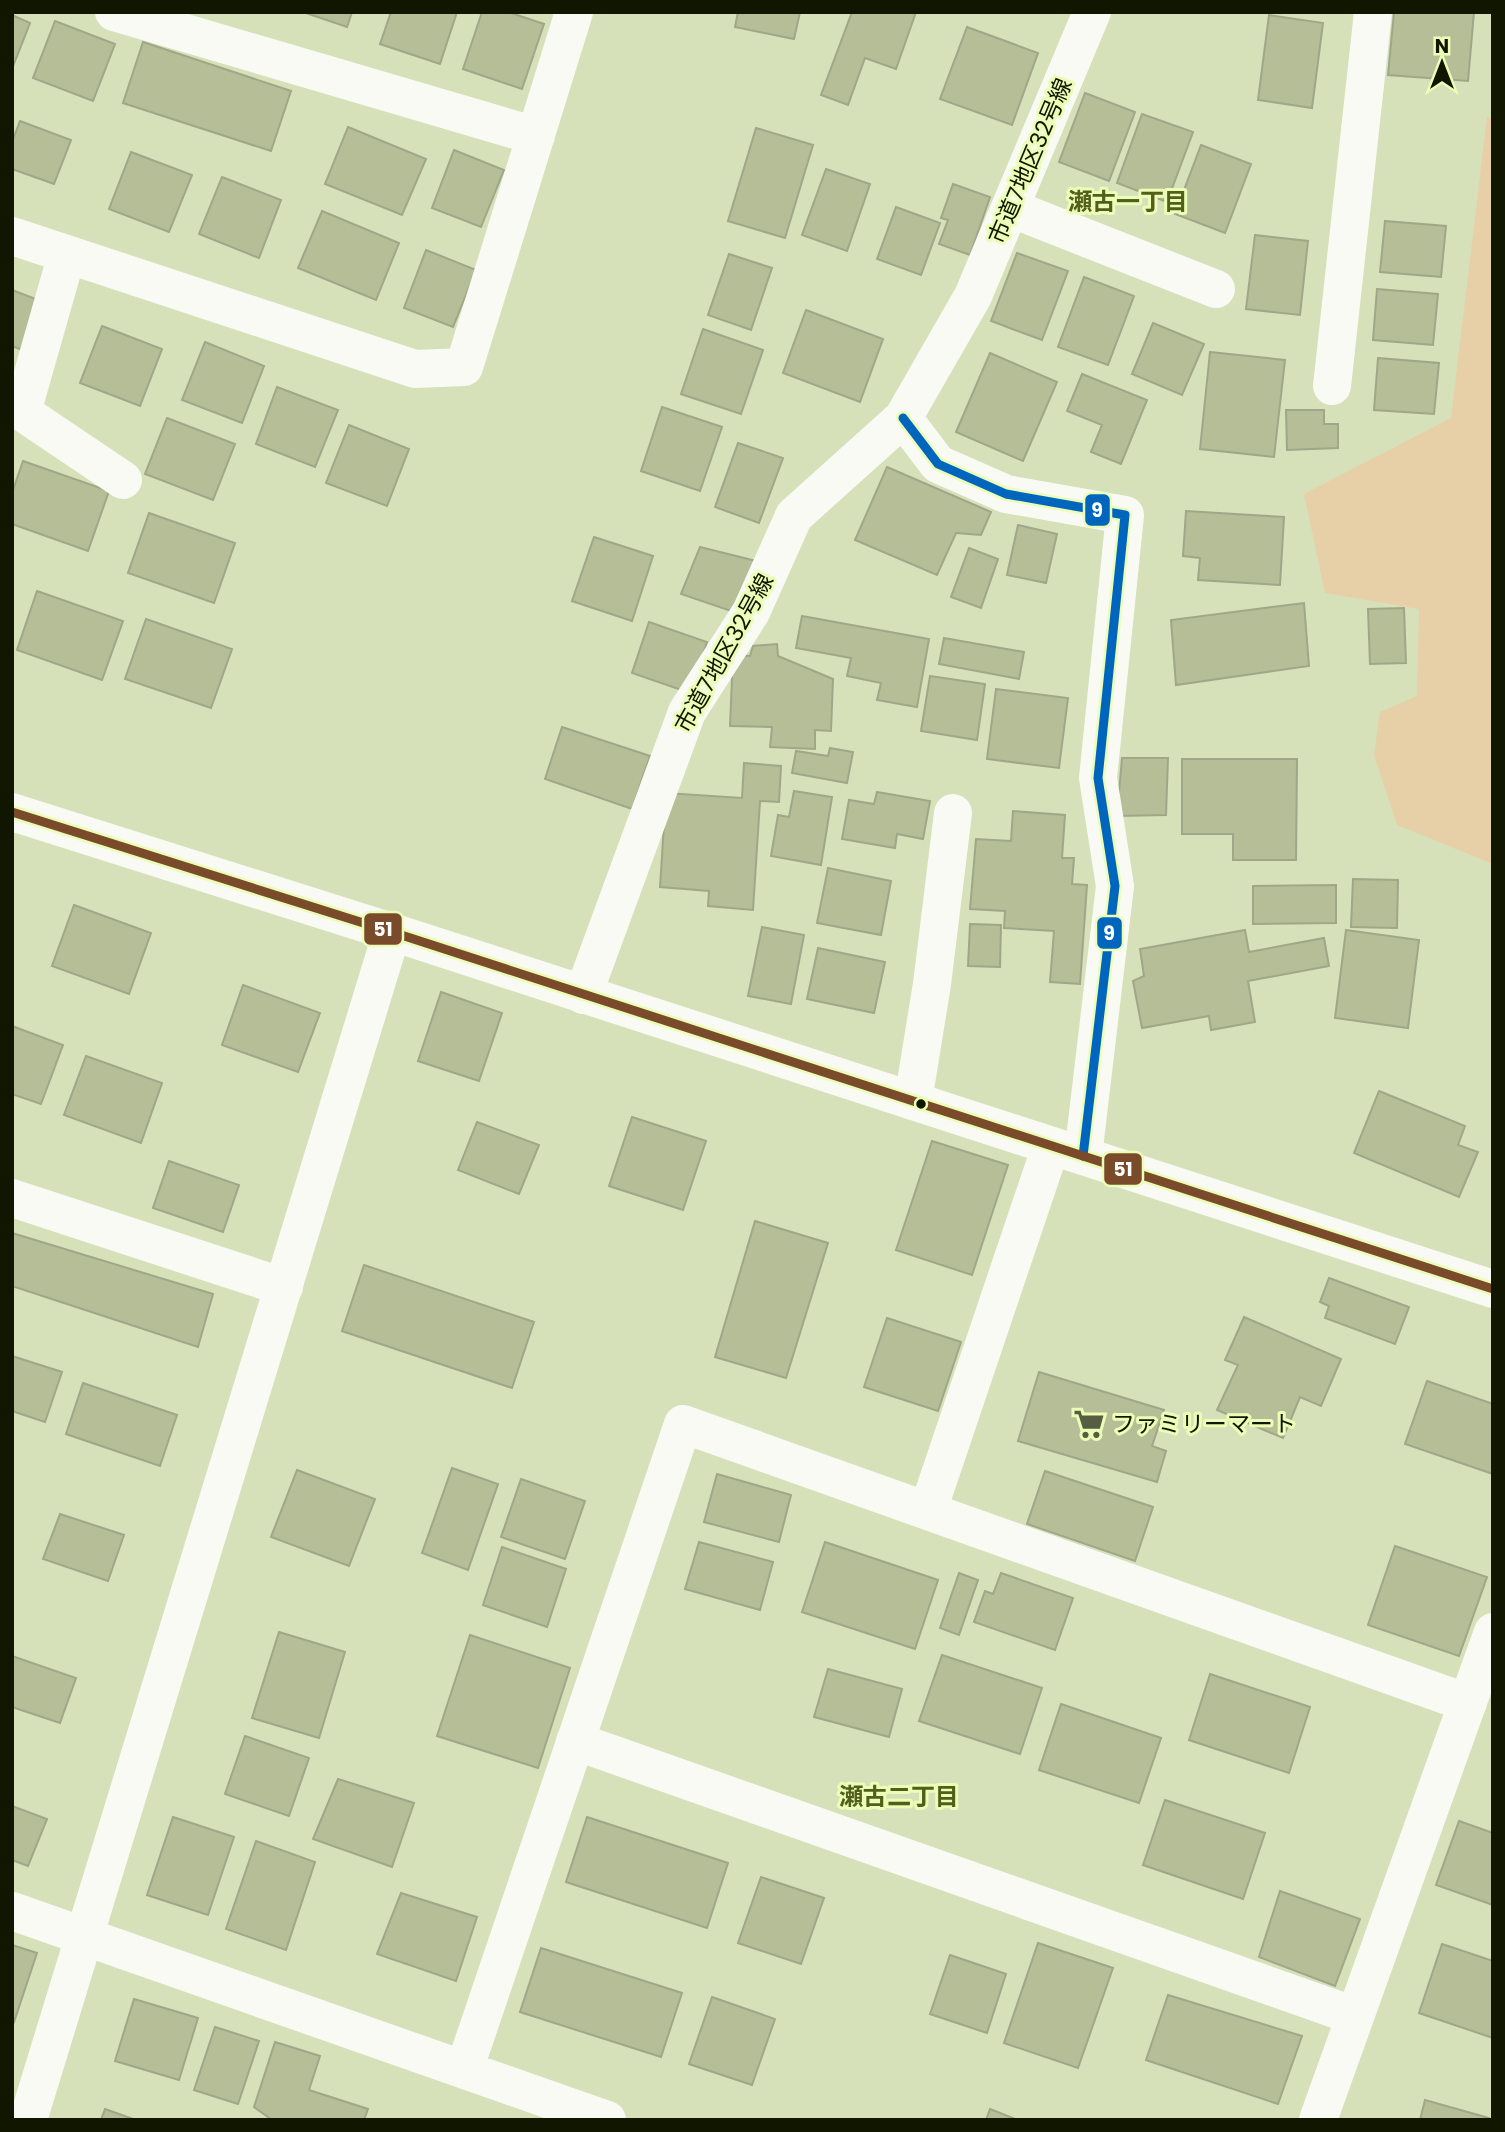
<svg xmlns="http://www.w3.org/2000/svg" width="1505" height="2132" font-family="Poppins,'Noto Sans JP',sans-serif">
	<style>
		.green { fill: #e7d0a8 }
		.building { fill: #b5be97; stroke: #9fa788; stroke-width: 2 }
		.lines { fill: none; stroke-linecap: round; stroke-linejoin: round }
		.minor { stroke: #f9faf4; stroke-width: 38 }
		.tertiary { stroke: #f9faf4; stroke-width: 38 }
		.bus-1-casing { stroke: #ebfdb6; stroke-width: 14 }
		.bus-2-casing { stroke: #ebfdb6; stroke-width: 14 }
		.bus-1 { stroke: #0065bd; stroke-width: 9 }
		.bus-2 { stroke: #7a4b2a; stroke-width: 9 }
		.bus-dot { fill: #111600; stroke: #ebfdb6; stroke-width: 2.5 }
		.labels { text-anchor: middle; stroke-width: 6; stroke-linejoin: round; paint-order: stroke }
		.street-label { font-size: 23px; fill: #111600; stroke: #ebfdb6 }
		.poi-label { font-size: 23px; fill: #111600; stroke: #ebfdb6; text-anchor: start }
		.neighbourhood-label { font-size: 24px; font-weight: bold; fill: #525f1b; stroke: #ebfdb6 }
		.line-badge { stroke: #ebfdb6; stroke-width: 2.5 }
		.badge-label { font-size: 19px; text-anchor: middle; font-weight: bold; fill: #fff }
	</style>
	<rect width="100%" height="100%" fill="#d6e0b9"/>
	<path class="green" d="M1487 117 1493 118V864L1397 825 1374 755 1380 712 1417 696 1419 609 1325 593 1304 494 1451 418Z"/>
	<path class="building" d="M303 12H352L347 27Z
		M391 12H457L440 64 380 44Z
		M482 12H508L544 24 522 89 463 69Z
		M738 12H800L794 39 735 27Z
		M852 12H916L896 69 865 58 848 105 821 95Z
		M1394 12H1474L1468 81 1388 75Z
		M12 15 30 23 12 69Z
		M1269 15 1323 23 1312 108 1258 100Z
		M55 21 115 44 93 101 33 78Z
		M967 27 1038 53 1012 125 940 99Z
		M143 42 291 91 271 151 123 103Z
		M1085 93 1135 112 1109 181 1059 162Z
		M1142 114 1193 132 1167 202 1117 183Z
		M20 121 71 140 54 184 12 169V142Z
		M348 127 426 159 402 215 325 184Z
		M756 128 813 145 785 238 728 221Z
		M1201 145 1251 164 1225 233 1175 214Z
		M454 150 504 170 481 227 432 208Z
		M131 152 192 175 169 232 109 209Z
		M826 169 870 184 847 251 802 235Z
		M222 177 281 200 259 258 199 234Z
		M953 184 990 197 970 255 939 244 948 220 941 218Z
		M896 207 940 223 921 275 877 259Z
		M322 211 399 243 376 300 298 268Z
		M1385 221 1446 226 1441 277 1380 272Z
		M1255 235 1308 241 1300 315 1246 309Z
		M426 250 476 270 453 327 404 308Z
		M1017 253 1068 271 1042 340 991 321Z
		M729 254 772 268 751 330 708 315Z
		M1084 277 1134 296 1108 365 1058 347Z
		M1377 289 1438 294 1433 345 1373 340Z
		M12 290 41 301 22 350 12 346Z
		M806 310 883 339 860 402 783 373Z
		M1153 323 1204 344 1182 395 1132 374Z
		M102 326 162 349 140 406 80 383Z
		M703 329 763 350 741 414 681 394Z
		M205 342 264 366 242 423 182 400Z
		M1210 352 1285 360 1274 457 1200 449Z
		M990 353 1057 382 1023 461 956 432Z
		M1378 358 1439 363 1434 414 1374 410Z
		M1082 374 1147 400 1121 464 1091 452 1102 425 1067 411Z
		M277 387 338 410 315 467 256 444Z
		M662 407 722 427 700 491 641 471Z
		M1286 410H1324V424H1338V448L1287 450Z
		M167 418 235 444 213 500 145 474Z
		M349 425 409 449 387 506 326 483Z
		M738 443 783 458 759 523 715 507Z
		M23 461 109 491 88 551 12 524V493Z
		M887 467 991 512 981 535 956 533 937 575 855 540Z
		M1186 511 1284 517 1280 585 1198 580 1200 558 1183 556Z
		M149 513 235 543 214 603 128 573Z
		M1018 525 1057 534 1046 583 1007 575Z
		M594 537 653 556 632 621 572 601Z
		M700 547 760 562 740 614 681 594Z
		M969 548 998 559 981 608 951 597Z
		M37 591 123 621 102 680 17 650Z
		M1304 603 1309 666 1176 685 1171 620Z
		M1404 608 1406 663 1370 664 1368 609Z
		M802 616 929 639 917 707 877 700 881 683 847 676 851 658 796 648Z
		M146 619 232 649 211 708 125 679Z
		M649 622 707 642 690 693 632 673Z
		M944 638 1024 652 1019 679 939 664Z
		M777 644 778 656 833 679 831 731 815 730V749L770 747 772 727 730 726 733 655 750 656 753 646Z
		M930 676 985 684 977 740 921 731Z
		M996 689 1068 698 1059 768 987 759Z
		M562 727 650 756 632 809 545 779Z
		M830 748 853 752 847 783 792 773 796 751 828 756Z
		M1122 758H1168L1166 815 1117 816Z
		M1182 759H1297L1296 860H1233V834H1182Z
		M744 763 781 766 779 802 760 801 753 910 708 906 709 891 660 887 666 793 742 798Z
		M794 791 832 797 821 865 771 856 778 815 789 817Z
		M877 792 930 801 923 839 897 834 895 848 842 839 849 800 874 804Z
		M1013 811 1065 815 1062 858H1074L1072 884 1087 885 1080 984 1050 982 1054 931 1004 928 1005 911 970 909 976 839 1011 841Z
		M828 868 891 881 881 935 817 923Z
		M1353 879 1398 880 1397 928 1351 927Z
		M1336 885V923L1253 924V886Z
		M74 905 151 933 129 994 52 966Z
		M970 924 1001 925 1000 967 968 966Z
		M762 927 804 935 791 1004 748 996Z
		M1245 930 1249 952 1324 938 1329 966 1248 981 1255 1022 1211 1030 1209 1016 1142 1028 1133 981 1144 976 1140 949Z
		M1346 930 1419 940 1408 1028 1335 1018Z
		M818 948 885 962 874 1013 807 999Z
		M243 985 320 1013 298 1072 222 1045Z
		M441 992 502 1013 479 1081 418 1061Z
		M12 1026 63 1045 41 1104 12 1094Z
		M86 1056 162 1083 141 1143 64 1115Z
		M1379 1091 1465 1126 1458 1145 1478 1152 1459 1197 1354 1153Z
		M632 1117 706 1141 683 1210 609 1186Z
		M477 1122 539 1145 519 1194 458 1170Z
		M932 1141 1008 1165 972 1275 896 1250Z
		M169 1161 239 1185 223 1232 153 1208Z
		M755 1221 828 1243 786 1378 715 1357Z
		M12 1233 213 1294 198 1347 12 1286Z
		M364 1265 534 1322 512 1388 342 1331Z
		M1329 1278 1409 1307 1395 1344 1325 1318 1329 1306 1320 1302Z
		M1244 1317 1341 1359 1321 1406 1300 1397 1283 1438 1217 1410 1238 1365 1225 1360Z
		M887 1318 961 1342 938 1411 864 1387Z
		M12 1356 62 1372 45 1422 12 1411Z
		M1039 1372 1164 1410 1152 1446 1166 1451 1157 1482 1018 1441Z
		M1427 1381 1493 1404V1474L1405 1444Z
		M83 1383 177 1415 160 1466 66 1434Z
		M452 1468 498 1484 468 1570 422 1553Z
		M297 1470 375 1499 349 1566 271 1537Z
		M1045 1471 1153 1507 1135 1561 1027 1524Z
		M717 1474 791 1495 779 1542 704 1522Z
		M521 1479 585 1501 565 1559 501 1537Z
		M60 1514 124 1535 108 1581 43 1559Z
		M699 1542 773 1562 760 1610 685 1589Z
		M825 1542 938 1580 915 1649 802 1612Z
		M1395 1546 1487 1577 1459 1656 1368 1625Z
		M502 1547 566 1569 547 1627 483 1605Z
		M959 1573 978 1580 959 1635 940 1628Z
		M1001 1573 1073 1598 1055 1650 974 1622 985 1591 993 1594Z
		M279 1632 345 1652 319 1738 252 1718Z
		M470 1635 570 1668 538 1768 437 1736Z
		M942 1655 1042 1688 1020 1754 919 1721Z
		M12 1656 76 1678 60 1723 12 1707Z
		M828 1669 902 1689 889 1737 814 1717Z
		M1210 1674 1310 1707 1289 1773 1189 1740Z
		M1061 1704 1161 1738 1139 1803 1039 1770Z
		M245 1736 309 1758 289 1816 225 1794Z
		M338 1779 414 1803 392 1867 313 1839Z
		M1165 1800 1265 1833 1243 1899 1143 1865Z
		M12 1806 47 1819 28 1866 12 1860Z
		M173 1817 234 1837 208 1915 147 1895Z
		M587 1817 728 1863 707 1928 566 1882Z
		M1459 1821 1493 1833V1905L1436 1885Z
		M256 1841 315 1862 286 1950 226 1929Z
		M761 1877 824 1898 801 1964 738 1943Z
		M1280 1891 1360 1919 1335 1986 1259 1957Z
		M401 1893 477 1917 456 1981 377 1954Z
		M1038 1943 1113 1968 1078 2068 1004 2043Z
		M1442 1944 1493 1961V2038L1419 2013Z
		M12 1945 37 1953 14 2022 12 2021Z
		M541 1948 682 1993 661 2057 520 2012Z
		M950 1955 1006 1974 987 2033 930 2014Z
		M1168 1995 1302 2036 1278 2104 1146 2060Z
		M712 1997 775 2019 752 2085 689 2064Z
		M134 1999 198 2018 179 2080 115 2061Z
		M215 2027 259 2041 238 2104 194 2090Z
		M275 2042 320 2056 309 2090 368 2109 364 2120H272L254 2107Z
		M1425 2100 1489 2118V2120H1420Z
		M105 2109 136 2120H101Z
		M990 2109 1018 2120H986Z"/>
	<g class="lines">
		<path class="minor" d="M114 12 536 136
			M1010 208 1216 289
			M12 236 415 369 464 367 574 12
			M67 254 22 412 123 480
			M1332 386 1373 12
			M903 418 938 464 1006 494 1125 515 1098 778 1115 886 1083 1156
			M583 995 687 712 751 612 794 516 903 418 973 296 1092 12
			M913 1101 932 984 953 813
			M12 1198 284 1287
			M928 1510 1051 1146
			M575 1741 1355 2016
			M12 1911 607 2120
			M464 2070 683 1424 1468 1703
			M28 2120 392 932
			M1318 2120 1493 1632"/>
		<path class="tertiary" d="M12 812 392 932 1493 1289"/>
		<g class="bus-1-casing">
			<path id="bus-1" d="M903 418 938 464 1006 494 1125 515 1098 778 1115 886 1083 1156"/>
		</g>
		<g class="bus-2-casing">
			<path id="bus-2" d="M12 812 392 932 1493 1289"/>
		</g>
		<use href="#bus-1" class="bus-1"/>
		<use href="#bus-2" class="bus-2"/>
	</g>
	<defs>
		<g id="supermarket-bare" transform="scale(2.415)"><path d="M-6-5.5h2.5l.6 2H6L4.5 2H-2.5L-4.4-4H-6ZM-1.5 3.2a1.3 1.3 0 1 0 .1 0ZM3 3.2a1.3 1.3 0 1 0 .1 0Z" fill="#565d41" stroke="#ebfdb6" stroke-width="2.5" paint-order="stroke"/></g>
	</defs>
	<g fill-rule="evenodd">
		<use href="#supermarket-bare" x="1089" y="1424"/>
	</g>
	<circle class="bus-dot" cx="921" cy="1104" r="6"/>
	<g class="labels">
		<g class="street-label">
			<text transform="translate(1030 161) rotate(-67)" y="8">市道7地区32号線</text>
			<text transform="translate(724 653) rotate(-61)" y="8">市道7地区32号線</text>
		</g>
		<g class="poi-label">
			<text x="1112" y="1432">ファミリーマート</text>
		</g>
		<g class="neighbourhood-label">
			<text x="1128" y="210">瀬古一丁目</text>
			<text x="899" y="1805">瀬古二丁目</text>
		</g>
	</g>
	<g class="line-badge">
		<rect x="1084" y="493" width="27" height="34" rx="7" fill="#0065bd"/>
		<rect x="363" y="912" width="40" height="34" rx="7" fill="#7a4b2a"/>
		<rect x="1096" y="916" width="27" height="34" rx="7" fill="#0065bd"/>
		<rect x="1103" y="1152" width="40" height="34" rx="7" fill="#7a4b2a"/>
	</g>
	<g class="badge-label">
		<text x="1097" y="517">9</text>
		<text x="383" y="936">51</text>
		<text x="1109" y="940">9</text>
		<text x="1123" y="1176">51</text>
	</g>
	<rect width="1505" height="2132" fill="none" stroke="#111600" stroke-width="28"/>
	<g transform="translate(1442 63)" stroke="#ebfdb6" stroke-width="5" paint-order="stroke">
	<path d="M0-5L12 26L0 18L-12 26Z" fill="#111600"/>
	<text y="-10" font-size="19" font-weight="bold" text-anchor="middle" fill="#111600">N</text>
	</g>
</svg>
